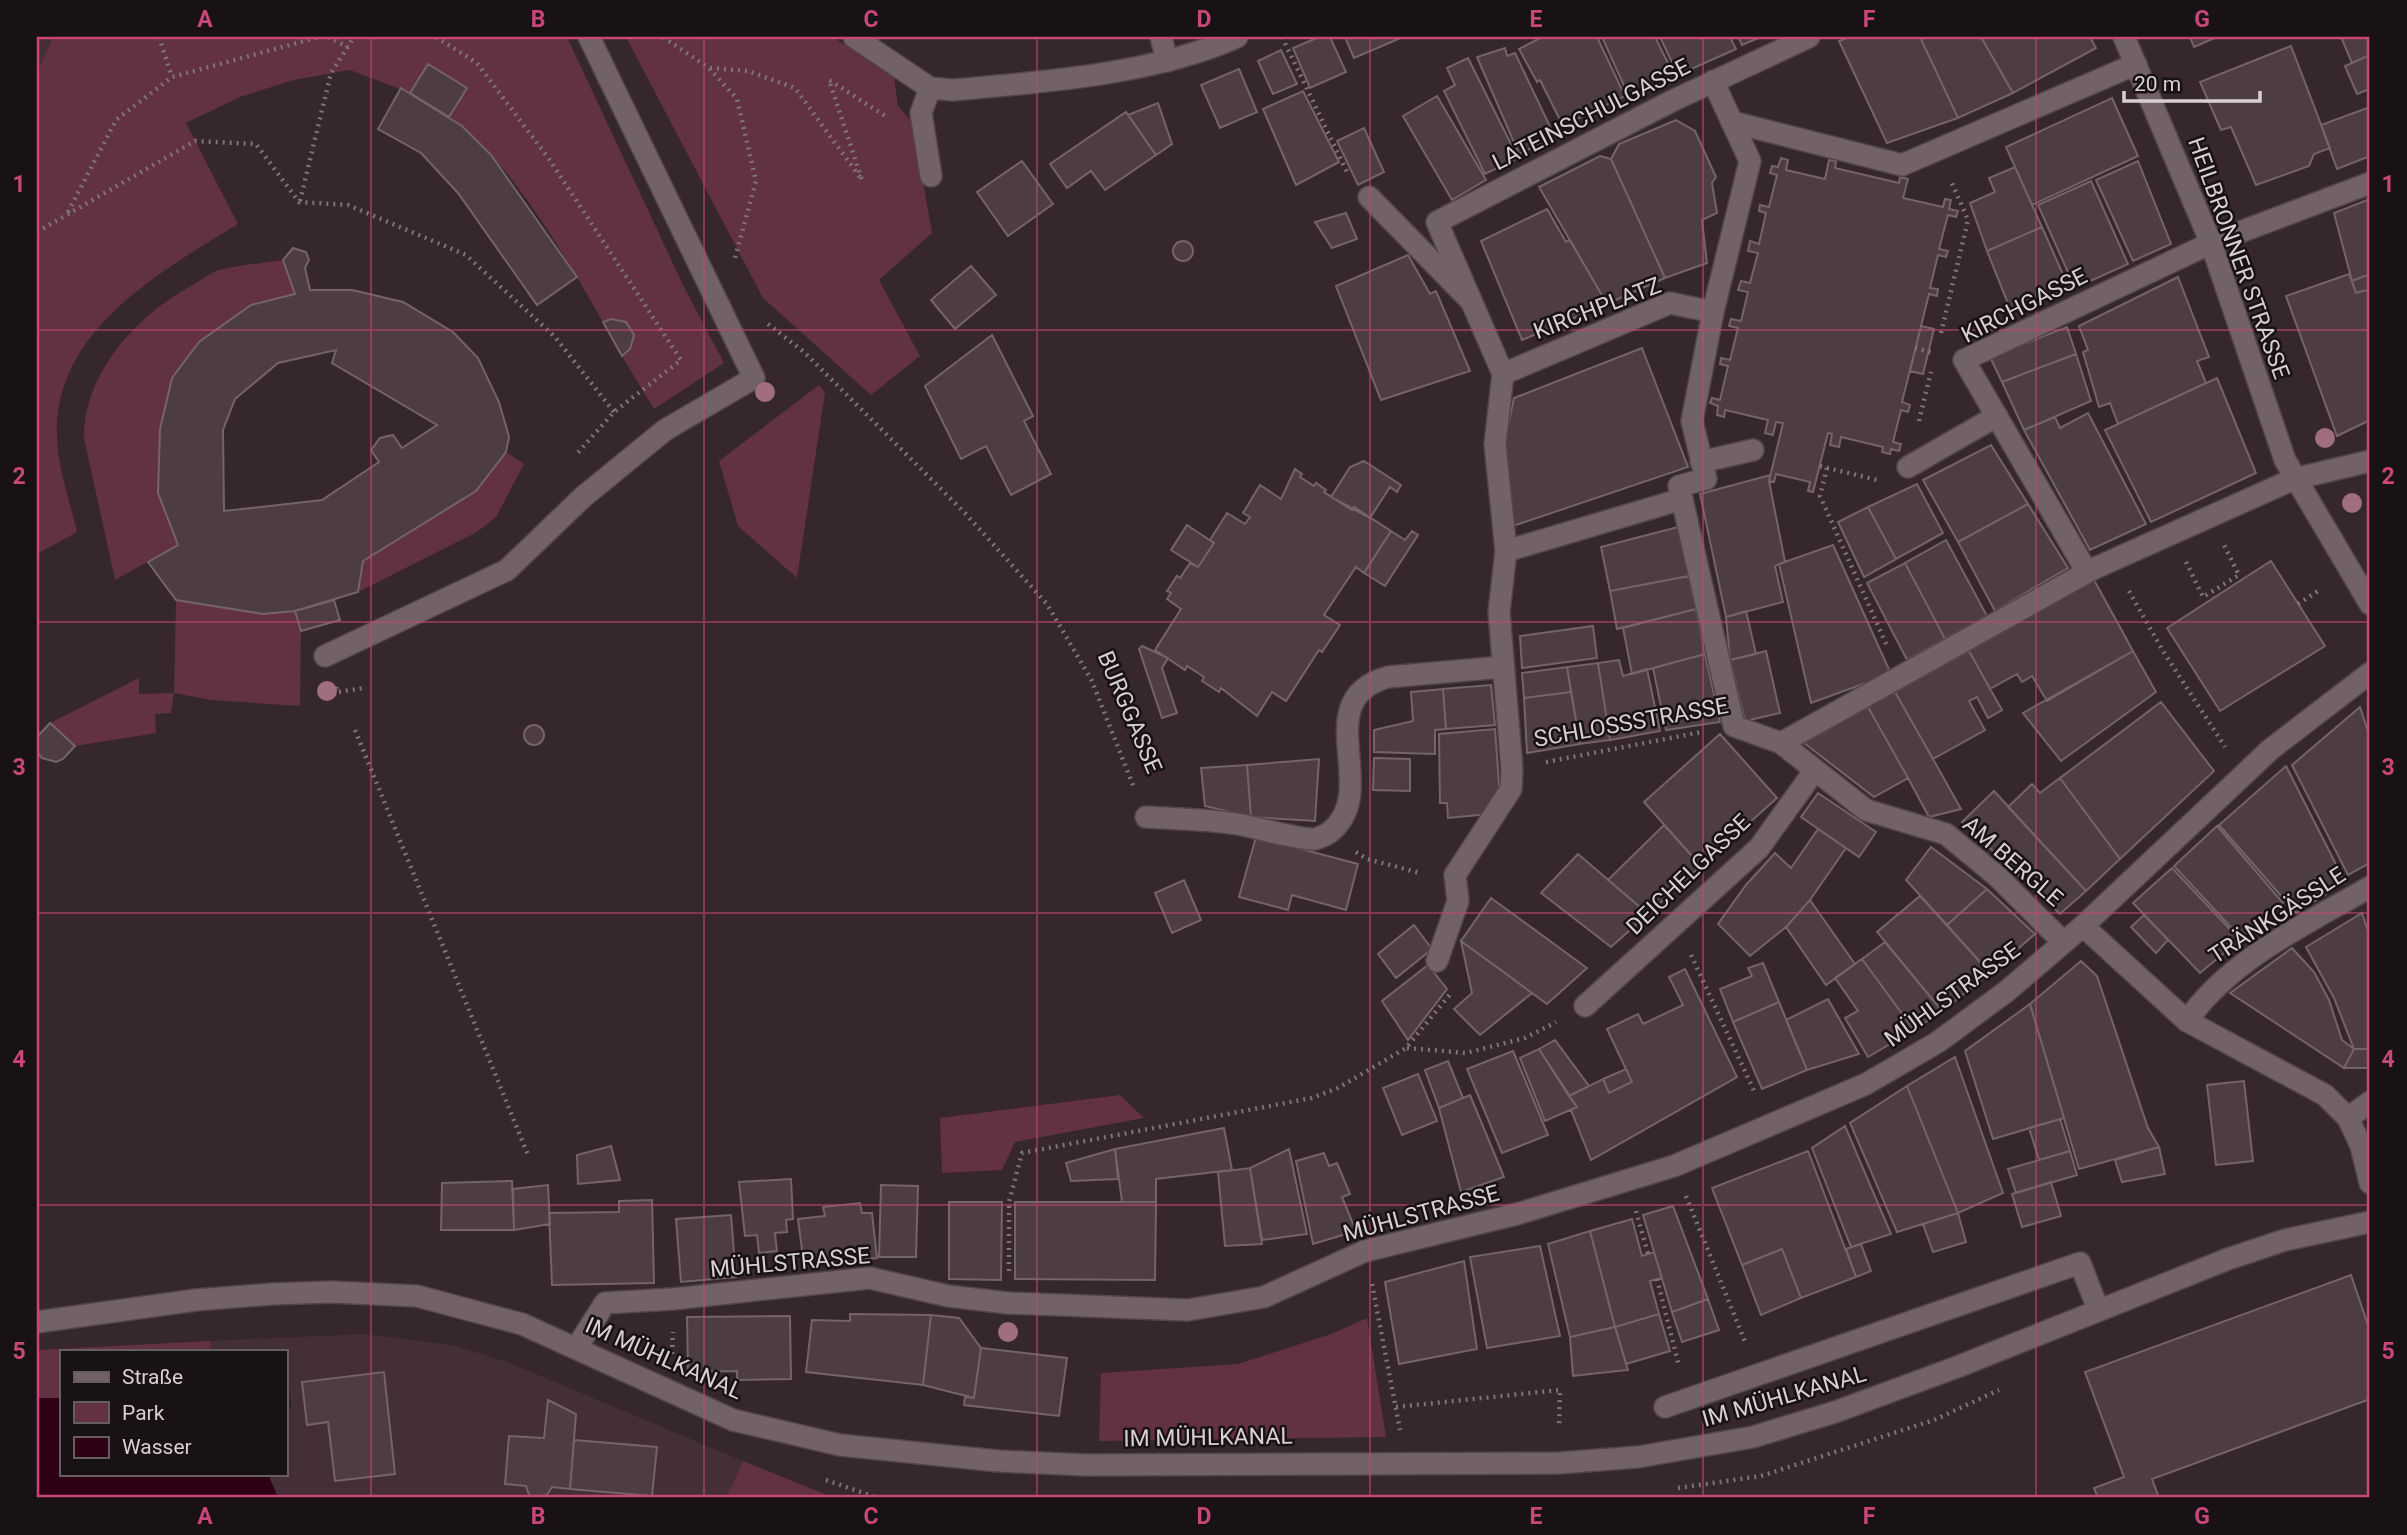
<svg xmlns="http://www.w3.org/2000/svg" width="2407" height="1535" font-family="Roboto,sans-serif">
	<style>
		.built { fill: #442f36 }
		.green { fill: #623142 }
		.water { fill: #2f0115 }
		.building { fill: #4d3d42; stroke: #746368; stroke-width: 2; fill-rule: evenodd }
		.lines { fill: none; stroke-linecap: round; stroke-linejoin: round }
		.lane-casing { stroke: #514549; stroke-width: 24 }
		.street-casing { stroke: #514549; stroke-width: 24 }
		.secondary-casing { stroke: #514549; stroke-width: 24 }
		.path { stroke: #807377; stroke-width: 4.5; stroke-dasharray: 2 5; stroke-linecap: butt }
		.lane { stroke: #726166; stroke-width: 21 }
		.street { stroke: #726166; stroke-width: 21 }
		.secondary { stroke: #726166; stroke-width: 21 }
		.tree { fill: #a16e7e }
		.grid { fill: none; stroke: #c84679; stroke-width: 2; stroke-opacity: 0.55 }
		.labels { text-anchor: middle; stroke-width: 5; stroke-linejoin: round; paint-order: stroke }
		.street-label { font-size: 23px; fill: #d9cfd2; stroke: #181214 }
		.neatline { fill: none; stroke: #c84679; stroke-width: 2.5 }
		.grid-label { font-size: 23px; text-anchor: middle; font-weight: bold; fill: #c84679 }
	</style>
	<rect width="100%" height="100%" fill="#35272b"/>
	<path class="built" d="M37 37H53L37 73Z
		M363 1334 451 1345 505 1361 743 1461 726 1498H278L268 1474H285V1418L292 1407 289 1386 285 1387V1351H211L210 1341Z"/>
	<path class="green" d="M53 37H567L684 287 724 363 654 409 622 356 633 342 631 328 618 319 603 322C566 258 510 159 449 117L467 88 428 64 410 93 350 70 294 80 240 97 186 123 238 224C160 272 53 331 57 437 58 468 70 501 77 532L37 554V73Z
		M626 37H833L894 78 898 106 913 123 932 233 879 280 920 356 871 395 763 298Z
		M283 260 295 294 250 305 199 342 172 378 160 429 158 493 178 545 115 580 84 438C84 373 136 316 191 286 200 281 210 273 219 270 240 265 263 263 283 260Z
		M819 385 825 393 797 578 738 526 719 461Z
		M506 452 524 464 496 517 477 532 358 592 363 561 476 491Z
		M176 600 263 614 295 611 301 631 300 706 211 700 174 693 171 713 155 714 156 733 75 746 50 723 139 678V694L174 693Z
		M1120 1095 1144 1118 1015 1142 1002 1170 942 1173 940 1118Z
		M1367 1318 1386 1437 1099 1441 1101 1373 1238 1364 1331 1334Z
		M210 1341 211 1351H61V1398H37V1350Z
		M743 1461 835 1498H726Z"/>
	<path class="water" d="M37 1398H61V1474H268L278 1498H37Z"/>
	<path class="building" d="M1319 37H1330L1346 72 1310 88 1293 48Z
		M1345 37H1403L1354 58Z
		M1542 37H1597L1625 96 1563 126 1540 80 1537 82 1519 49Z
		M1602 37H1655L1675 77 1630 99Z
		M1660 37H1730L1736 49 1678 75Z
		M1738 37H1761L1742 45Z
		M1849 37H1920L1958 118 1887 143 1839 41Z
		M1920 37H1981L2013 93 1958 118Z
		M1981 37H2090L2096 48 2013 93Z
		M2190 37H2217L2194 47Z
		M2341 37H2370V55L2352 63Z
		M2291 46 2330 148 2314 154 2309 166 2256 185 2231 127 2221 130 2200 82Z
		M1505 48 1507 56 1515 53 1555 137 1519 154 1477 57Z
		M1281 50 1297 84 1273 94 1258 61Z
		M2370 55V89L2357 94 2345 66Z
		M1468 58 1518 158 1485 174 1444 91 1455 85 1447 68Z
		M428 64 467 88 449 117 410 93Z
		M1239 69 1257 112 1220 128 1201 85Z
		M401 88 462 126 491 155 577 277 537 305 458 193 421 153 378 129Z
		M1303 91 1339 162 1296 185 1263 109Z
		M1437 96 1486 180 1452 200 1403 116Z
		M2112 98 2138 156 2032 205 2006 147Z
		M1158 103 1172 144 1156 155 1128 115Z
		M2370 107V156L2337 169 2321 125Z
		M1126 112 1156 155 1105 190 1091 171 1067 188 1050 164Z
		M1676 120 1695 131 1716 177 1712 183 1717 213 1702 220 1707 263 1665 278 1611 159 1619 144Z
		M1364 128 1384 172 1358 185 1337 141Z
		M1600 156 1611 159 1665 278 1607 304 1539 187Z
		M1781 158 1788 160 1786 170 1825 179 1829 160 1836 161 1835 168 1899 183 1900 177 1908 179 1903 198 1943 207 1945 199 1951 200 1949 209 1958 211 1956 217 1948 215 1939 249 1948 251 1946 257 1938 255 1930 288 1938 289 1937 296 1929 294 1902 402 1910 405 1908 412 1901 410 1893 442 1901 444 1899 451 1891 449 1890 454 1882 452 1883 447 1841 437 1839 447 1830 445 1832 434 1828 433 1813 492 1808 491 1810 482 1776 474 1774 482 1769 481 1783 423 1776 422 1773 435 1765 433 1768 420 1725 410 1724 417 1717 415 1718 406 1710 403 1712 398 1720 400 1728 366 1720 364 1721 358 1730 360 1738 328 1729 326 1731 319 1741 321 1748 292 1738 290 1741 281 1750 283 1758 253 1748 251 1750 241 1759 244 1766 213 1759 211 1760 205 1769 207 1777 175 1770 173 1772 166 1778 167Z
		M1022 161 1053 204 1008 236 977 192Z
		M2138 161 2171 244 2133 261 2096 180Z
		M2015 167 2042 227 1987 251 1970 203 1995 192 1989 178Z
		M2091 181 2128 264 2075 288 2038 205Z
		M2370 199V274L2352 281 2334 213Z
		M1547 209 1566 242 1570 240 1607 304 1522 340 1481 241Z
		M1346 213 1357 239 1332 248 1315 222Z
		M2042 227 2069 288 2011 311 1987 251Z
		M1173 251a10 10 0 1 1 20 0a10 10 0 1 1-20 0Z
		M293 248 306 252 309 260 305 268 310 290H352L403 302 453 332 478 358 499 402 509 437 506 452 476 491 363 561 358 592 295 611 263 614 176 600 148 562 178 545 158 493 160 429 172 378 199 342 251 305 295 294 283 260ZM336 350 332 363 437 425 402 448 393 435 380 438 371 450 379 462 322 500 224 511 223 430 235 399 278 363Z
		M1408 255 1430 294 1436 291 1470 371 1381 400 1336 286Z
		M971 266 996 295 955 329 931 300Z
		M2349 274 2356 293 2367 290 2370 300V420L2337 436 2286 296Z
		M2370 274V300L2367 290 2356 293 2352 281Z
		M2178 277 2209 357 2197 361 2206 383 2118 424 2110 403 2099 407 2083 352 2088 350 2079 326Z
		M611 319 626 322 634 335 630 349 622 356 603 322Z
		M1921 326 1934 329 1923 374 1910 371Z
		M2067 327 2076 354 2002 382 1990 357Z
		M992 335 1033 416 1024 421 1051 474 1011 495 986 446 961 459 925 386Z
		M1642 348 1688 467 1513 526 1504 444 1514 398Z
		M2076 354 2091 401 2024 430 2002 382Z
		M2217 378 2256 473 2151 522 2105 430Z
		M2088 413 2146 524 2090 550 2024 430 2055 417 2060 428Z
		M1991 445 2028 504 1958 542 1923 480Z
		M1364 461 1401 485 1397 492 1390 487 1370 518 1331 497 1350 467Z
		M1295 469 1302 474 1300 477 1314 486 1316 483 1326 490 1324 492 1352 510 1354 507 1391 531 1364 573 1356 567 1324 615 1340 625 1322 652 1319 650 1286 701 1272 692 1257 716 1221 688 1219 692 1202 681 1204 677 1187 666 1185 670 1155 650 1181 609 1167 599 1171 593 1167 591 1177 576 1180 578 1190 563 1198 567 1214 543 1210 540 1227 513 1245 524 1250 517 1243 513 1260 485 1281 499Z
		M1770 475 1769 481 1785 562 1775 566 1783 602 1726 617 1700 494Z
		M1917 484 1943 533 1896 559 1868 507Z
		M2028 504 2068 568 1995 611 1958 542Z
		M1868 507 1896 559 1864 577 1838 522Z
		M1187 525 1214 543 1198 567 1171 550Z
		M1678 527 1689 576 1610 591 1601 547Z
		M1391 531 1405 540 1412 531 1418 535 1385 586 1364 573Z
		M1946 540 1987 616 1945 639 1905 563Z
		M1833 545 1891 674 1811 703 1779 564Z
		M2271 561 2325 646 2220 711 2167 628Z
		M1905 563 1945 639 1907 660 1867 583Z
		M1689 576 1696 609 1617 629 1610 591Z
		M2094 580 2133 651 2047 701 2032 676 2022 682 2017 674 1990 689 1969 651Z
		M334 600 340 620 301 631 295 611Z
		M1696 609 1705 654 1632 674 1623 628Z
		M1746 611 1756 654 1730 660 1726 617Z
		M1593 626 1597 658 1522 668 1520 636Z
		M1142 646 1168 658 1162 668 1177 713 1162 718 1139 649Z
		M1766 651 1780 713 1745 721 1730 660Z
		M1969 651 2002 710 1988 718 1977 697 1969 701 1985 730 1933 759 1895 692Z
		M2133 651 2156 692 2061 761 2023 713Z
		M1705 654 1720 722 1666 730 1653 668Z
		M1619 660 1623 676 1647 669 1660 731 1610 740 1598 663Z
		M1598 663 1610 740 1580 744 1567 667Z
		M1567 667 1571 692 1524 698 1522 673Z
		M1491 685 1495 725 1446 729 1443 689Z
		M1443 689 1446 729 1435 730V754L1374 752V730L1413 721 1411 692Z
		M1571 692 1580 744 1527 753 1524 698Z
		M1895 692 1933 759 1961 809 1929 817 1908 778 1868 707Z
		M2161 702 2214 771 2120 859 2060 778Z
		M1868 707 1908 778 1874 797 1804 743Z
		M2360 707 2370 738V863L2348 875 2292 765Z
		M50 723 75 746 63 759 56 762 42 758 37 752 38 736Z
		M524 735a10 10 0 1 1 20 0a10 10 0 1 1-20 0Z
		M1495 729 1500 798 1489 814 1448 818 1447 803H1440L1439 734Z
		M1720 734 1777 798 1701 866 1644 802Z
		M1374 758 1410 759V791L1373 790Z
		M1319 759 1315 821 1251 817 1247 765Z
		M1247 765 1251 817 1205 806 1201 768Z
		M2286 766 2345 882 2296 913 2219 825Z
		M2060 778 2120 859 2086 891 2008 807 2032 784 2040 793Z
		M1994 791 2086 891 2060 914 1962 822Z
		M1818 793 1876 832 1859 857 1801 817Z
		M1664 825 1701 866 1648 914 1608 880Z
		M2217 826 2283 903 2241 938 2174 866Z
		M1818 829 1846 848 1810 900 1786 927 1750 956 1718 924 1746 885 1775 853 1791 868Z
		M1256 837 1358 864 1346 910 1292 895 1288 910 1239 897Z
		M1931 847 1987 889 1947 925 1906 880Z
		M1578 854 1648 914 1611 947 1541 893Z
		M2172 868 2240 940 2200 973 2133 903Z
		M1184 880 1201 920 1172 933 1155 893Z
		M1987 889 2035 934 1990 973 1947 925Z
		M1920 896 1990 973 1942 1011 1877 932Z
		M1491 898 1587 968 1547 1004 1461 941Z
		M1810 900 1855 964 1826 985 1786 927Z
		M2362 913 2370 937V1049H2354L2334 998 2306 947Z
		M2144 915 2168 940 2156 953 2131 927Z
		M1414 925 1432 949 1396 978 1378 954Z
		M1461 941 1532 993 1480 1035 1454 1009 1472 993Z
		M1885 942 1942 1011 1914 1030 1862 959Z
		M2292 948 2314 972 2329 1000 2342 1040 2354 1049 2344 1068 2230 993Z
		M1862 959 1914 1030 1868 1057 1845 1018 1858 1011 1835 978Z
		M2081 961 2097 976 2148 1128 2159 1147 2079 1169 2030 1004Z
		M1763 963 1779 1002 1733 1022 1720 989 1752 976 1748 968Z
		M1428 965 1447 989 1408 1040 1382 1001Z
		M1685 969 1737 1077 1591 1160 1571 1110 1577 1107 1569 1096 1603 1079 1609 1093 1632 1082 1607 1029 1638 1014 1643 1024 1683 1005 1669 977Z
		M1828 999 1859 1054 1807 1070 1786 1020Z
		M1779 1002 1807 1070 1762 1089 1733 1022Z
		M2030 1004 2064 1118 1993 1139 1965 1051Z
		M1555 1040 1589 1086 1569 1096 1539 1049Z
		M1539 1049 1577 1107 1545 1121 1520 1058Z
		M2354 1049H2370V1068H2344Z
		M1513 1051 1548 1135 1502 1153 1467 1069Z
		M1955 1057 2003 1193 1958 1213 1907 1086Z
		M1448 1061 1463 1098 1439 1108 1425 1070Z
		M1626 1069 1632 1082 1609 1093 1603 1079Z
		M1418 1074 1437 1121 1402 1135 1383 1088Z
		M2244 1081 2253 1161 2216 1165 2207 1085Z
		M1907 1086 1958 1213 1897 1232 1850 1123Z
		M1470 1095 1504 1177 1461 1192 1439 1108Z
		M2060 1119 2070 1151 2039 1160 2029 1128Z
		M1845 1126 1891 1234 1851 1247 1812 1148Z
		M1224 1128 1232 1170 1156 1179V1202H1122L1115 1149Z
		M611 1146 620 1180 578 1184 577 1155Z
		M2159 1147 2165 1174 2122 1182 2115 1160Z
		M1115 1149 1118 1179 1071 1181 1066 1163Z
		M1289 1149 1307 1234 1262 1240 1250 1168Z
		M1808 1151 1856 1277 1801 1298 1782 1249 1742 1265 1712 1188Z
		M2070 1151 2077 1175 2016 1193 2008 1169Z
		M1324 1153 1329 1166 1337 1163 1350 1194 1342 1197 1356 1231 1313 1244 1296 1161Z
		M1250 1168 1262 1244 1225 1246 1218 1172Z
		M791 1179 793 1219 786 1220 787 1232 775 1233 777 1251 759 1253 757 1235 745 1236 739 1182Z
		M512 1181 514 1230H441L442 1183Z
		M2051 1182 2061 1216 2022 1227 2012 1194Z
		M548 1185 550 1224 514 1230 513 1189Z
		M881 1185 918 1186 916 1257H879Z
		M652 1200 654 1283 552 1285 549 1213 619 1212V1201Z
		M949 1202H1002L1001 1280 949 1279Z
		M1015 1202H1156L1155 1280 1015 1279Z
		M860 1203 862 1213H872L877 1258 804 1266 798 1219 825 1216 823 1207Z
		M1673 1206 1708 1299 1672 1312 1643 1215Z
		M1958 1213 1966 1242 1933 1252 1923 1224Z
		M731 1215 736 1277 681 1282 676 1219Z
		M1632 1219 1642 1256 1654 1252 1662 1278 1650 1281 1659 1314 1615 1327 1590 1231Z
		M1590 1231 1615 1327 1570 1337 1548 1244Z
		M1861 1244 1871 1271 1856 1277 1846 1249Z
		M1540 1246 1560 1336 1487 1348 1470 1257Z
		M1782 1249 1801 1298 1761 1315 1742 1265Z
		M1464 1261 1477 1349 1399 1364 1385 1282Z
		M2351 1275 2370 1331V1399L2152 1479 2159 1498H2098L2094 1488 2124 1477 2085 1372Z
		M1708 1299 1719 1330 1682 1342 1672 1312Z
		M850 1314 931 1315 923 1385 806 1372 812 1320 850 1321Z
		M1659 1314 1670 1351 1626 1364 1615 1327Z
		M931 1315 959 1318 981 1348 974 1398 923 1385Z
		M790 1316 791 1379 737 1380V1371L688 1372 687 1317Z
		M1615 1327 1628 1370 1573 1376 1570 1337Z
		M981 1348 1067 1358 1059 1416 964 1405 965 1397 974 1398Z
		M384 1372 395 1474 335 1481 328 1422 307 1425 302 1382Z
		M548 1400 576 1414 570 1489 552 1487 547 1495 535 1498 529 1495 526 1486 505 1484 509 1436 544 1438Z
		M574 1440 657 1447 652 1496 570 1489Z"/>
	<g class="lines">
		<g class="lane-casing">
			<path id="lane" d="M854 37 930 88 953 90
				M1161 37 1167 61
				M930 88 921 113 931 176
				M1732 122 1902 165 2136 64
				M1369 197 1469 299
				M1908 467 1997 416
				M2087 572 1964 360 2211 243
				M325 656 507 570 583 497 665 430 754 378 589 37
				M1437 961 1458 901 1455 875
				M2187 1021C2230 959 2306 924 2370 887
				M2348 1118 2370 1102
				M673 1299 870 1278 948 1296 1008 1303
				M1665 1407 2080 1263 2098 1309"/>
		</g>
		<g class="street-casing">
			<path id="street" d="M2124 37 2211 243 2285 460 2370 604
				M1713 81 1750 161 1713 312 1692 421 1706 479 1679 486 1734 726 1781 743 1866 810 1946 834 1998 877 2063 942
				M953 90C1043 82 1155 74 1237 37
				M2211 243 2370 183
				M1503 374 1670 303 1713 312
				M1701 462 1753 450
				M1506 551 1682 499
				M1781 743 2093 569 2294 479 2370 461
				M1146 817C1176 819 1207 819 1237 824 1256 827 1298 840 1315 839 1319 838 1328 834 1330 832 1383 790 1306 700 1388 677L1503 667
				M1455 875 1511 789 1512 769 1499 612 1506 551 1495 444 1503 374 1437 222 1672 101 1809 37
				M2083 926 2187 1021 2325 1095 2348 1118 2361 1146 2370 1183
				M1585 1006 1759 848 1815 770
				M1008 1303 1188 1310 1264 1297 1365 1251 1517 1214 1674 1166 1866 1084 1938 1042 2007 991 2083 926 2271 749 2370 673
				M577 1347 605 1303 673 1299"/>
		</g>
		<g class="secondary-casing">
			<path id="secondary" d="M37 1322 196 1300 272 1294 332 1292 417 1296 522 1324 733 1420 840 1445 998 1461 1086 1465 1559 1463 1638 1457 1753 1437 1835 1412 1957 1367 2228 1259 2285 1240 2370 1222"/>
		</g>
		<path class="path" d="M159 37 172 77
			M328 37 348 47
			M436 37 477 63 549 159 681 360 614 412 576 455
			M663 37 709 68 737 99 756 181 735 258
			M1282 37 1347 172
			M710 68 748 71 795 88 862 180 829 80 887 117
			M300 201 331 73 354 37
			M68 212 116 120 172 77 319 37
			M37 232 195 141 256 144 299 202 348 205 466 255 555 337 614 412
			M768 324 804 352 964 512 1047 604 1092 681 1134 788
			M1941 333 1968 220 1951 181
			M1915 348 1933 353
			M1919 421 1931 372
			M1820 466 1877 480
			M1827 468 1820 496 1887 646
			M2186 562 2203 597 2239 575 2224 545
			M2129 591 2163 651 2225 747
			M2298 604 2321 589
			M336 687 337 692 364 688
			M355 730 528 1155
			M1546 762 1702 732
			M1356 852 1367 859 1420 873
			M1691 955 1755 1093
			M1407 1048 1466 1053 1525 1038 1556 1022
			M1686 1196 1746 1344
			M1636 1211 1648 1254
			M1009 1271V1202L1022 1153 1312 1098 1338 1088 1406 1048 1452 992
			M1657 1279 1679 1366
			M1372 1284 1400 1430
			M672 1354 673 1332
			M1396 1407 1560 1390 1559 1428
			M826 1480 878 1498
			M1678 1488 1761 1476 1934 1420 1999 1390"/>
		<use href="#lane" class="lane"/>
		<use href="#street" class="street"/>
		<use href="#secondary" class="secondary"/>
	</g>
	<g class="tree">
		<circle cx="765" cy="392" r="10"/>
		<circle cx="2325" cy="438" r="10"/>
		<circle cx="2352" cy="503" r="10"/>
		<circle cx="327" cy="691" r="10"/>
		<circle cx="1008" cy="1332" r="10"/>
	</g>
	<path class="grid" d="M371 37V1498M704 37V1498M1037 37V1498M1370 37V1498M1703 37V1498M2036 37V1498M37 330H2370M37 622H2370M37 913H2370M37 1205H2370"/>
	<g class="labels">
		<g class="street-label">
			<text transform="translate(1591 114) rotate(-27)" y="8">LATEINSCHULGASSE</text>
			<text transform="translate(2239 258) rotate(70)" y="8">HEILBRONNER STRASSE</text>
			<text transform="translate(2024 305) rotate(-27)" y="8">KIRCHGASSE</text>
			<text transform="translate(1597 308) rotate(-21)" y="8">KIRCHPLATZ</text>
			<text transform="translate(1130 712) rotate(67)" y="8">BURGGASSE</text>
			<text transform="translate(1631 722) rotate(-10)" y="8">SCHLOSSSTRASSE</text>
			<text transform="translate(2013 861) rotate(41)" y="8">AM BERGLE</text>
			<text transform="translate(1688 874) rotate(-44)" y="8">DEICHELGASSE</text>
			<text transform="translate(2277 915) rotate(-33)" y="8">TRÄNKGÄSSLE</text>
			<text transform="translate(1952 994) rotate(-36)" y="8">MÜHLSTRASSE</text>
			<text transform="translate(1421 1213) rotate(-15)" y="8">MÜHLSTRASSE</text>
			<text transform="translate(790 1262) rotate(-5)" y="8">MÜHLSTRASSE</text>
			<text transform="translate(664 1358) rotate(24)" y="8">IM MÜHLKANAL</text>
			<text transform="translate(1784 1396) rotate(-16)" y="8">IM MÜHLKANAL</text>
			<text transform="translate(1208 1437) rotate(-1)" y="8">IM MÜHLKANAL</text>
		</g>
	</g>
	<rect width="2407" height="1535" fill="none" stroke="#181214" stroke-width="77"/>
	<rect x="60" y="1350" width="228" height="126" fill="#181214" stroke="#655e60" stroke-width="2"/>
	<rect x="74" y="1372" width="35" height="10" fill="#726166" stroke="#655e60" stroke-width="2"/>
	<text x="122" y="1384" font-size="21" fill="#d9cfd2">Straße</text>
	<rect x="74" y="1402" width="35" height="21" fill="#623142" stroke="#655e60" stroke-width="2"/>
	<text x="122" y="1420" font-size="21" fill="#d9cfd2">Park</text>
	<rect x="74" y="1437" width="35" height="21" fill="#2f0115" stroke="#655e60" stroke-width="2"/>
	<text x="122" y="1454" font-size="21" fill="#d9cfd2">Wasser</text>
	<path d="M2124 91v10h136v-10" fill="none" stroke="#d9cfd2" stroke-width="3.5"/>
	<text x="2134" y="91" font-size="21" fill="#d9cfd2" stroke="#181214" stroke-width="5" paint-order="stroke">20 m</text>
	<rect x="38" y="38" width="2330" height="1458" class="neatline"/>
	<g class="grid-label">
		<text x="205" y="27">A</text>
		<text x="538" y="27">B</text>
		<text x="871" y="27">C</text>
		<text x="1204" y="27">D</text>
		<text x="1536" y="27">E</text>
		<text x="1869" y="27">F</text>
		<text x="2202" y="27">G</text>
		<text x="19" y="192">1</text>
		<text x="2388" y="192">1</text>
		<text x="19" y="484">2</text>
		<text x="2388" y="484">2</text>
		<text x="19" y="775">3</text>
		<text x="2388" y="775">3</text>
		<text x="19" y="1067">4</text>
		<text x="2388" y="1067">4</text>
		<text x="19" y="1359">5</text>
		<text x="2388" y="1359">5</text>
		<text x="205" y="1524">A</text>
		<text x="538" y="1524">B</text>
		<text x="871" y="1524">C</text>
		<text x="1204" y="1524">D</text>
		<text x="1536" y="1524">E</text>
		<text x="1869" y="1524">F</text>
		<text x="2202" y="1524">G</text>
	</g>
</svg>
